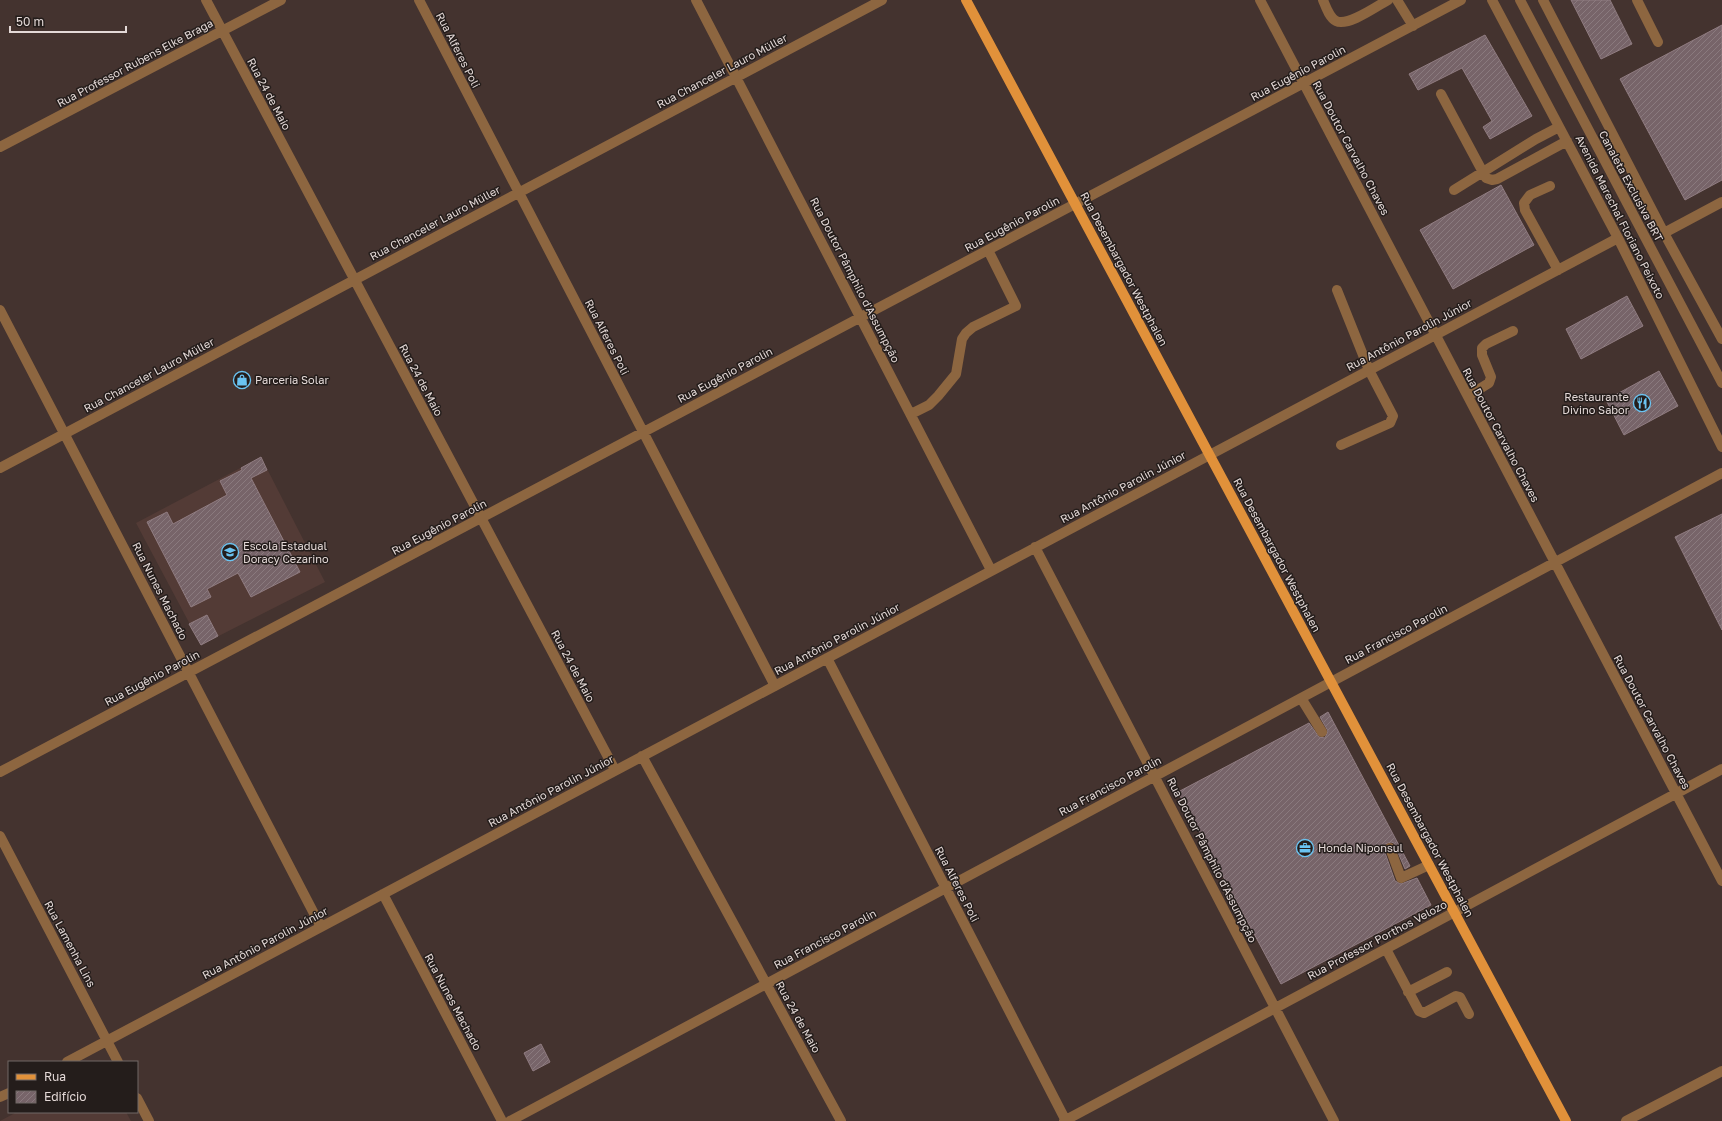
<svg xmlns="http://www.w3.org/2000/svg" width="1722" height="1121" font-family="'Golos Text',sans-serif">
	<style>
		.built { fill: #533b36 }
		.building { fill: url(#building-hatch); stroke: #907c81 }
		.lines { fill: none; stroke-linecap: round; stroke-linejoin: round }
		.minor { stroke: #8d6640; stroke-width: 10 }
		.major { stroke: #e1913a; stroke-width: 10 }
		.labels { text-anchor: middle; stroke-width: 3; stroke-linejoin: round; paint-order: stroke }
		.street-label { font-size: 11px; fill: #e4d9d7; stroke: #241d1b }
		.poi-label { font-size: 11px; fill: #e4d9d7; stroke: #241d1b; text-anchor: start }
	</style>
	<defs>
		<pattern id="building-hatch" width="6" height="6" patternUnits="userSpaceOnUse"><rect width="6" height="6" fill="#776469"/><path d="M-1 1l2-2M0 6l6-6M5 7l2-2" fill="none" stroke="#8a7a7e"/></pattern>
	</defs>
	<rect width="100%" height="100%" fill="#44332f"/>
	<path class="built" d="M261 457 325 582 201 645 136 523Z
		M17 1112H126L131 1121H0Z"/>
	<path class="building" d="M1571 0H1610L1632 44 1601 59Z
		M1722 25V180L1685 200 1620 79Z
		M1485 35 1532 116 1490 139 1483 127 1492 121 1462 68 1418 90 1409 74Z
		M1501 185 1534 245 1453 289 1420 230Z
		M1627 296 1643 326 1581 359 1566 329Z
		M1659 371 1678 406 1624 435 1606 400Z
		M261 457 267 470 251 478 300 572 251 597 238 573 207 589 211 597 191 607 147 522 167 512 173 524 227 495 220 481 242 470 241 468Z
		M1722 514V630L1675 537Z
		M207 615 218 636 201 645 189 624Z
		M1328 712 1410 866 1405 869 1394 843 1391 842 1385 844 1384 850 1395 881 1401 884 1417 878 1431 905 1281 984 1178 792 1309 723 1319 737 1325 738 1328 731 1320 717Z
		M541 1044 550 1062 533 1071 524 1053Z"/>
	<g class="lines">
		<path class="minor" d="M206 0 615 770
			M419 0 775 686
			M696 0 991 570
			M1260 0 1722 881
			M1323 0C1326 7 1329 17 1336 21 1348 27 1377 6 1388 0
			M1397 0 1413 26
			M1492 0 1618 238 1722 447
			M1520 0 1722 383
			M1543 0 1664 233 1722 339
			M1637 0 1658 42
			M1441 94 1486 178 1492 180 1497 179 1567 141
			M0 147 281 0
			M1550 186 1530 195 1524 203 1525 210 1558 270
			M1454 190 1536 139 1559 127
			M1664 233 1722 202
			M1337 290 1369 370 1393 416 1390 423 1341 445
			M0 310 321 927
			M1468 396 1489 383 1491 377 1482 355V348L1486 344 1513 331
			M911 414 929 405 938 396 956 374 962 339 966 333 973 327 1016 306 988 250
			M0 468 882 0
			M1035 547 1334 1121
			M827 658 1066 1121
			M1301 698 1322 732
			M642 756 841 1121
			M0 772 1461 0
			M0 836 118 1062
			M1390 848 1401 878 1429 865
			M383 894 502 1121
			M1386 949 1419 1011 1424 1013 1456 996 1460 997 1469 1014
			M1408 992 1447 972
			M67 1062 1618 238
			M0 1097 9 1093
			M137 1098 149 1121
			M510 1121 1722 473
			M1064 1121 1722 769
			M1626 1121 1722 1071"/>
		<path class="major" d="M966 0 1566 1121"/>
	</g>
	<defs>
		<g id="shop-ring" transform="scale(0.9)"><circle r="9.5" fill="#241d1b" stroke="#6ac3f1" stroke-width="1.5"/><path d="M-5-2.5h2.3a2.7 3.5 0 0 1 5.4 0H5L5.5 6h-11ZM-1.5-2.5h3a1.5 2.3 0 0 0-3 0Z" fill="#6ac3f1"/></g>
		<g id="restaurant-ring" transform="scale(0.9)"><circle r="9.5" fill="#241d1b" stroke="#6ac3f1" stroke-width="1.5"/><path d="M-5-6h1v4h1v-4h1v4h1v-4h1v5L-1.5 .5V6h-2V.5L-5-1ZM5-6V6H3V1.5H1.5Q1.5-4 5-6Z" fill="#6ac3f1"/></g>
		<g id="school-ring" transform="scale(0.9)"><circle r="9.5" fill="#241d1b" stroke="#6ac3f1" stroke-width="1.5"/><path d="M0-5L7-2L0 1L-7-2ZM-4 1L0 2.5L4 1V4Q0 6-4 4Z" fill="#6ac3f1"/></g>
		<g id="office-ring" transform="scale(0.9)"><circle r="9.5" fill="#241d1b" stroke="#6ac3f1" stroke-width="1.5"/><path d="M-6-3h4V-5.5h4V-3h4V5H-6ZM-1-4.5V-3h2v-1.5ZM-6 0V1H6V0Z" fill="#6ac3f1"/></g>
	</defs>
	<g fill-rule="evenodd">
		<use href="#shop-ring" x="242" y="380"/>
		<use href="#restaurant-ring" x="1642" y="403"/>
		<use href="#school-ring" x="230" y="552"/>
		<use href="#office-ring" x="1305" y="848"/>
	</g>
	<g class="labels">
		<g class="street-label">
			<text transform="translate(458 50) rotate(63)" y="4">Rua Alferes Poli</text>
			<text transform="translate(135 63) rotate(-28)" y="4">Rua Professor Rubens Elke Braga</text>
			<text transform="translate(722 71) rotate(-28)" y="4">Rua Chanceler Lauro Müller</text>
			<text transform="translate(1298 73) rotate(-28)" y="4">Rua Eugênio Parolin</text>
			<text transform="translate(269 94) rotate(62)" y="4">Rua 24 de Maio</text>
			<text transform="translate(1351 148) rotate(62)" y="4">Rua Doutor Carvalho Chaves</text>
			<text transform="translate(1631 186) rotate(62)" y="4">Canaleta Exclusiva BRT</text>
			<text transform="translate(1620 217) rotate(63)" y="4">Avenida Marechal Floriano Peixoto</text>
			<text transform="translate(435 223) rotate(-28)" y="4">Rua Chanceler Lauro Müller</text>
			<text transform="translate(1012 224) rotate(-28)" y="4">Rua Eugênio Parolin</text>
			<text transform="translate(1124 269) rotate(62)" y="4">Rua Desembargador Westphalen</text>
			<text transform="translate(855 280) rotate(63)" y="4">Rua Doutor Pâmphilo d'Assumpção</text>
			<text transform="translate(1409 335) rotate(-28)" y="4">Rua Antônio Parolin Júnior</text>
			<text transform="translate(607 337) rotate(63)" y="4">Rua Alferes Poli</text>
			<text transform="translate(149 375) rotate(-28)" y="4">Rua Chanceler Lauro Müller</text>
			<text transform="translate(725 375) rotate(-28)" y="4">Rua Eugênio Parolin</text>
			<text transform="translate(421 380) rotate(62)" y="4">Rua 24 de Maio</text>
			<text transform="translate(1501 435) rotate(62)" y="4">Rua Doutor Carvalho Chaves</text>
			<text transform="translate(1123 487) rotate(-28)" y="4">Rua Antônio Parolin Júnior</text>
			<text transform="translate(439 527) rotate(-28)" y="4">Rua Eugênio Parolin</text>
			<text transform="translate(1277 555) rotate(62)" y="4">Rua Desembargador Westphalen</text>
			<text transform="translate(160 591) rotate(63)" y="4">Rua Nunes Machado</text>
			<text transform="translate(1396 634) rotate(-28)" y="4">Rua Francisco Parolin</text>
			<text transform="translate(837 639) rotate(-28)" y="4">Rua Antônio Parolin Júnior</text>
			<text transform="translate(573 666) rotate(62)" y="4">Rua 24 de Maio</text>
			<text transform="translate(152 678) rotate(-28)" y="4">Rua Eugênio Parolin</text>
			<text transform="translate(1652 722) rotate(62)" y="4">Rua Doutor Carvalho Chaves</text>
			<text transform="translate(1110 786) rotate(-28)" y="4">Rua Francisco Parolin</text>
			<text transform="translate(551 791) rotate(-28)" y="4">Rua Antônio Parolin Júnior</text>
			<text transform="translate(1430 840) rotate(62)" y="4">Rua Desembargador Westphalen</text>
			<text transform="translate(1212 860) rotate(63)" y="4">Rua Doutor Pâmphilo d'Assumpção</text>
			<text transform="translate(957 884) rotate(63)" y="4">Rua Alferes Poli</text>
			<text transform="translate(825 939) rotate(-28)" y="4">Rua Francisco Parolin</text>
			<text transform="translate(1377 940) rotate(-28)" y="4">Rua Professor Porthos Velozo</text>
			<text transform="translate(265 943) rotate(-28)" y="4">Rua Antônio Parolin Júnior</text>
			<text transform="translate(70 944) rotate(62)" y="4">Rua Lamenha Lins</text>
			<text transform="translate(453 1002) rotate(62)" y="4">Rua Nunes Machado</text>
			<text transform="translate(798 1017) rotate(61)" y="4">Rua 24 de Maio</text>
		</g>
		<g class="poi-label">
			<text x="255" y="384">Parceria Solar</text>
			<text x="1629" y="401" text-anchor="end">Restaurante<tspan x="1629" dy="13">Divino Sabor</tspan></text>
			<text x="243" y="550">Escola Estadual<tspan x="243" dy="13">Doracy Cezarino</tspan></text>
			<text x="1318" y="852">Honda Niponsul</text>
		</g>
	</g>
	<rect x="8" y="1061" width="130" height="52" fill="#241d1b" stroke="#716866"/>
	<rect x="16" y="1074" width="20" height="6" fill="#e1913a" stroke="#716866"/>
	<text x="44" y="1081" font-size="12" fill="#e4d9d7">Rua</text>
	<rect x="16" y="1091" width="20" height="12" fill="url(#building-hatch)" stroke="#716866"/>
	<text x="44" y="1101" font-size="12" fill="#e4d9d7">Edifício</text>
	<path d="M10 26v6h116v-6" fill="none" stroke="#e4d9d7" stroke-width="2"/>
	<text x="16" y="26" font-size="12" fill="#e4d9d7" stroke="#241d1b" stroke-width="3" paint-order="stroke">50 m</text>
</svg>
